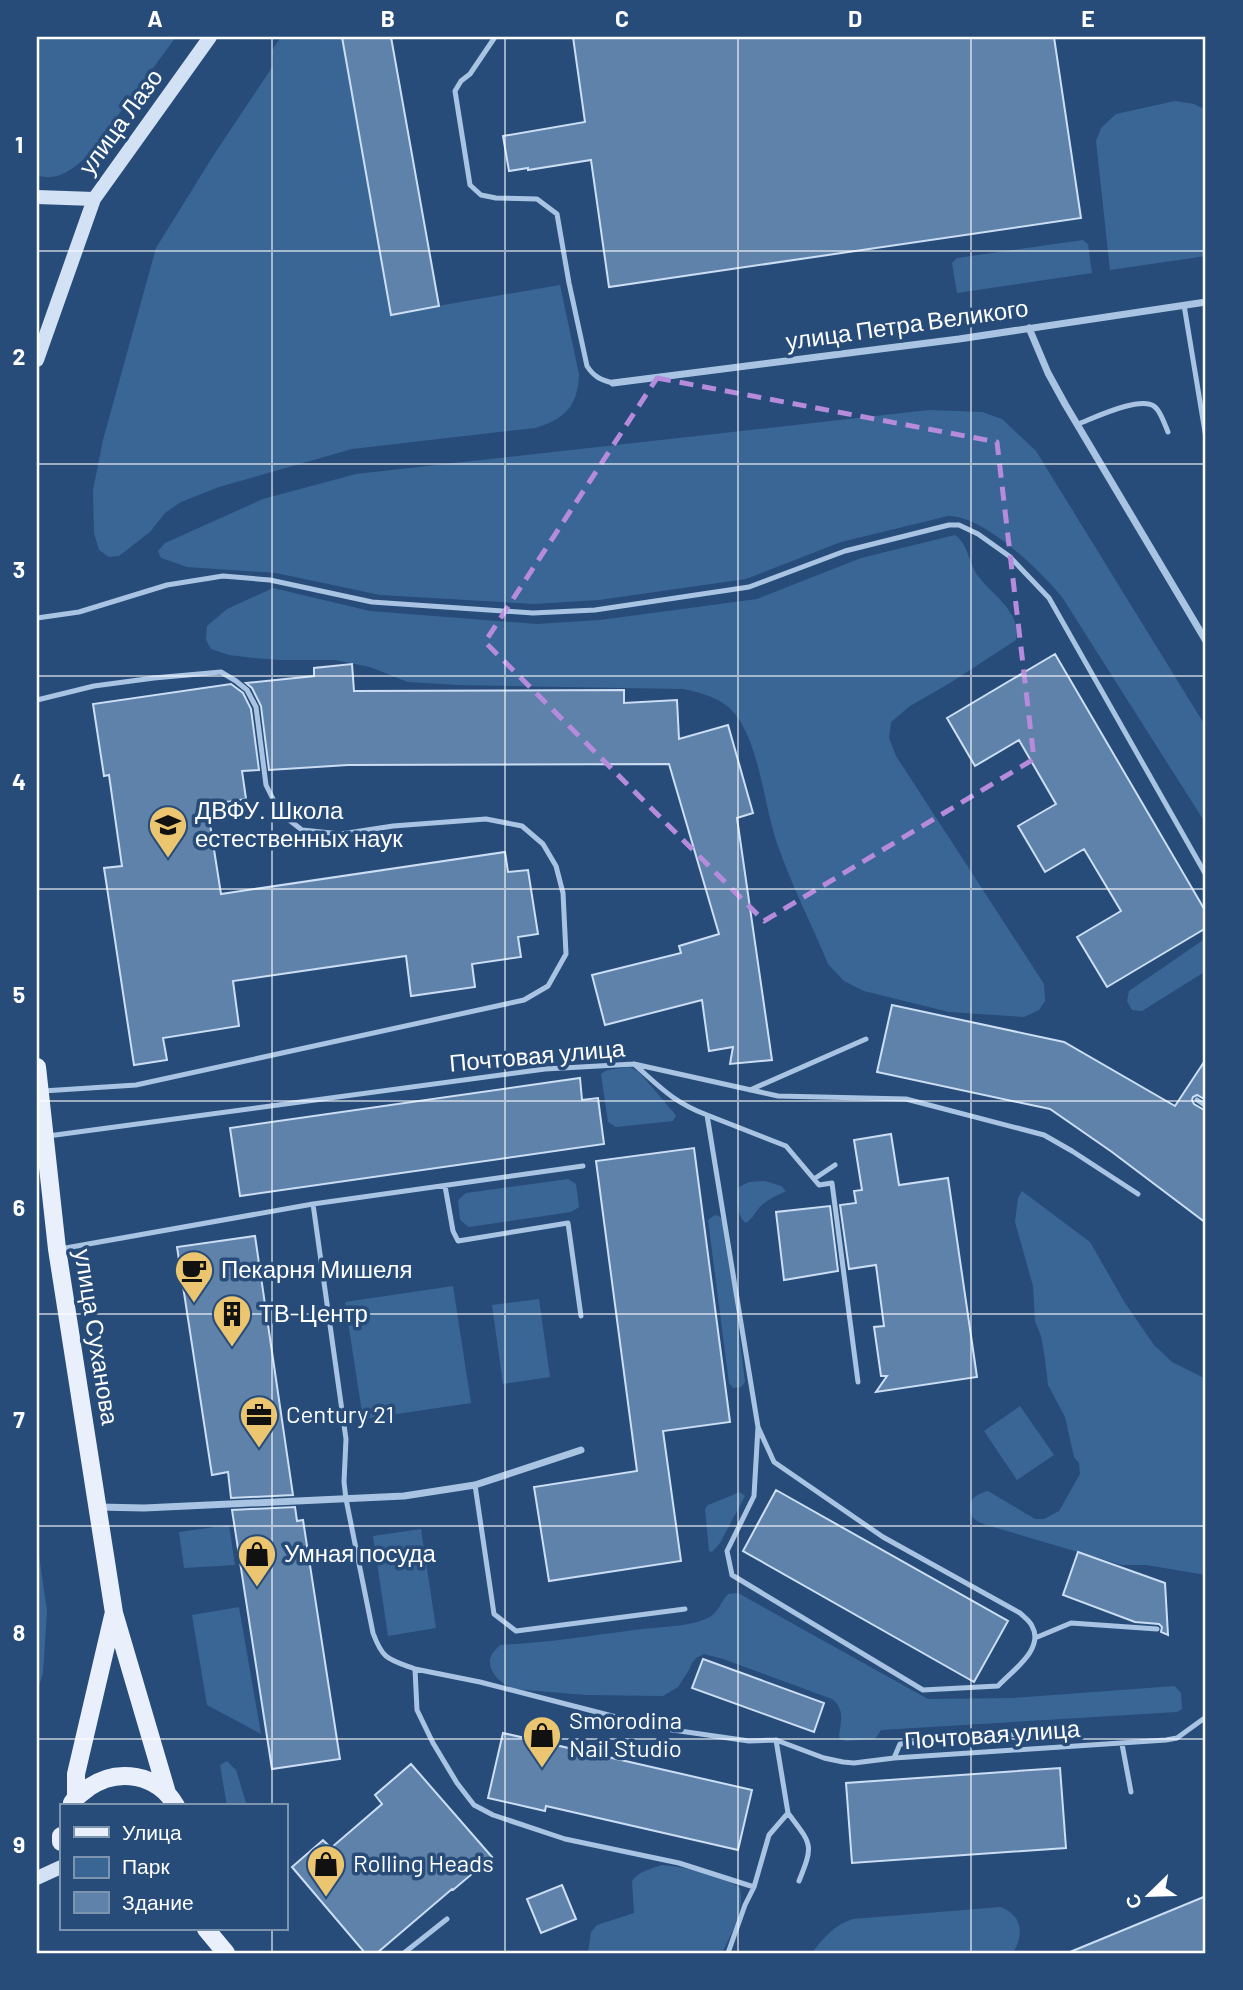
<svg xmlns="http://www.w3.org/2000/svg" width="1243" height="1990" font-family="Barlow,sans-serif">
	<style>
		.green { fill: #3a6696 }
		.building { fill: #5f82aa; stroke: #ccdef3; stroke-width: 2 }
		.lines { fill: none; stroke-linecap: round; stroke-linejoin: round }
		.service { stroke: #a9c4e3; stroke-width: 5 }
		.minor { stroke: #a9c4e3; stroke-width: 7 }
		.secondary { stroke: #d2e1f3; stroke-width: 14 }
		.primary { stroke: #e9f0fc; stroke-width: 18 }
		.marked { fill: none; stroke: #b68bdc; stroke-width: 5; stroke-dasharray: 14 9; stroke-linejoin: round }
		.grid { fill: none; stroke: #fff; stroke-width: 2; stroke-opacity: 0.55 }
		.labels { text-anchor: middle; stroke-width: 7; stroke-linejoin: round; paint-order: stroke }
		.street-label { font-size: 24px; fill: #fff; stroke: #274c79 }
		.poi-label { font-size: 24px; fill: #fff; stroke: #274c79; text-anchor: start }
		.neatline { fill: none; stroke: #fff; stroke-width: 2.5 }
		.grid-label { font-size: 23px; text-anchor: middle; font-weight: bold; fill: #fff }
	</style>
	<rect width="100%" height="100%" fill="#274c79"/>
	<path class="green" d="M37 37H176L90 153C76 167 58 183 37 175Z
		M281 37H342L391 314 560 285 579 374C578 406 565 419 535 428L352 449 219 487 181 502 165 513 150 532 119 556 109 557 99 550 94 533 93 490 103 440 156 248 215 153 273 66 272 50Z
		M1175 101 1194 104 1206 110V256L1110 270 1096 141 1101 128 1116 114Z
		M1083 240 1088 244 1092 273 957 293 952 263 957 258Z
		M929 410 982 412 1002 419 1036 451 1206 727V824L1062 597C1040 570 983 515 948 516L841 542 746 579 599 600 534 604 380 595 276 573 187 567 161 558 158 551 165 543 263 499 356 474Z
		M955 535C968 544 968 560 976 573 990 595 1022 610 1016 640L950 683 910 706 891 722 889 738 896 756 1044 984 1045 1001 1039 1010 1024 1017 949 1012 864 991 844 981 828 964C812 925 792 886 778 846 764 807 761 752 738 718 726 699 703 693 683 689L458 685 408 682 370 667 335 660H282L254 658 229 655 211 649 206 640 207 626 227 609 273 588 370 611 537 624 600 620 757 599 861 558Z
		M1206 938V971L1142 1011 1132 1010 1127 1001 1129 991Z
		M630 1067 639 1072 674 1113 676 1116 673 1121 616 1127 608 1122 601 1074 607 1070Z
		M568 1179 576 1184 579 1207 571 1212 469 1227 460 1220 458 1200 466 1193Z
		M765 1181 781 1186 786 1191C778 1195 768 1199 761 1206 755 1211 753 1219 746 1223 737 1217 735 1196 739 1187L749 1182Z
		M1022 1191 1090 1242 1125 1303 1154 1345 1172 1362 1206 1379V1575L1146 1565H1122L993 1527C988 1525 980 1524 976 1520 972 1518 971 1515 970 1510 968 1498 978 1494 988 1491L1035 1519H1044L1059 1511 1080 1474 1079 1463 1074 1457 1065 1417 1048 1385 1045 1359 1041 1336 1035 1321 1033 1286 1015 1222 1018 1198Z
		M715 1215 719 1216 725 1222 745 1382 741 1387 733 1388 729 1383 708 1220Z
		M453 1286 471 1403 363 1419 345 1302Z
		M539 1299 550 1377 503 1384 492 1305Z
		M1020 1406 1054 1455 1017 1480 984 1431Z
		M740 1492 745 1496 720 1543 712 1552 709 1551 705 1509 708 1505Z
		M229 1525 235 1565 184 1568 179 1532Z
		M421 1529 436 1628 388 1636 373 1536Z
		M37 1542 47 1611 43 1673 37 1693Z
		M738 1593 928 1699 1013 1698 1175 1686 1181 1693 1182 1709 1177 1712 881 1730 875 1739 846 1741 840 1739 839 1736C841 1721 845 1709 832 1699L723 1659 704 1654 696 1658 692 1663 689 1670 678 1687 663 1696 586 1695 514 1689C501 1684 484 1670 492 1654 494 1651 497 1648 500 1645 545 1643 589 1636 634 1630 655 1627 690 1627 708 1618 718 1614 721 1601 728 1594Z
		M239 1607 261 1734 207 1705 192 1615Z
		M227 1761 236 1770 247 1806H227L220 1765Z
		M662 1865C685 1867 722 1874 740 1888 745 1909 731 1935 722 1953H588L591 1932 597 1925 634 1913 632 1881C639 1871 651 1869 662 1865Z
		M1000 1907C1023 1915 1024 1935 1013 1953H812C823 1938 834 1925 853 1919Z"/>
	<path class="building" d="M342 37H391L439 306 391 315Z
		M573 37H1054L1081 218 609 287 591 160 528 170V168L509 171 503 136 585 122Z
		M1055 654 1206 912V928L1107 987 1077 937 1121 911 1084 849 1045 872 1018 826 1056 804 1019 740 975 766 947 718Z
		M352 664 354 691 624 690V703L677 700 679 739 728 725 753 813 737 818 772 1060 730 1064 733 1047 709 1051 702 1000 605 1025 592 975 681 953 679 946 719 934 669 764 348 765 269 770 261 706 252 688 246 683 314 676V668Z
		M231 684 243 693 251 709 259 770 242 771 246 799 207 805 221 894 505 852 508 872 528 870 538 934 518 937 521 957 472 964 475 987 411 996 406 956 233 981 239 1026 163 1038 167 1060 134 1065 104 868 122 866 109 775 104 776 93 704Z
		M892 1005 1064 1042 1175 1106 1206 1059V1100L1197 1095 1193 1097 1192 1100 1194 1104 1206 1111V1223L1112 1152 1050 1109 877 1072Z
		M580 1078 582 1100 598 1098 604 1144 240 1196 230 1128Z
		M891 1134 899 1185 948 1178 977 1377 876 1392 887 1376H881L874 1327 884 1326 876 1265 849 1269 840 1205 856 1203 854 1191 862 1190 854 1140Z
		M694 1148 730 1422 663 1431 681 1561 549 1581 534 1487 637 1471 596 1161Z
		M830 1206 838 1271 784 1280 776 1212Z
		M255 1236 293 1495 231 1498 228 1472 212 1475 177 1247Z
		M776 1490 1008 1621 974 1682 743 1551Z
		M295 1507 297 1521 303 1520 340 1759 272 1769 232 1510Z
		M1078 1552 1165 1583 1168 1635 1161 1632 1162 1627 1159 1624 1135 1622 1063 1595Z
		M703 1659 824 1703 814 1732 692 1688Z
		M503 1733 752 1790 738 1850 546 1806 545 1811 488 1798Z
		M411 1764 492 1857 453 1890 452 1889 377 1953H365L292 1867 323 1840 331 1848 382 1804 375 1795Z
		M1060 1768 1066 1848 852 1863 846 1783Z
		M562 1885 576 1919 541 1933 527 1899Z
		M1206 1896V1953H1070V1952Z"/>
	<g class="lines">
		<path class="service" d="M495 37 470 74 461 81 455 91 470 185 481 195 496 198 537 199 557 214 569 283 587 366C594 377 601 380 613 383
			M1184 305 1206 438
			M1078 424C1094 418 1141 395 1155 407 1161 412 1165 425 1168 432
			M37 618 79 612 167 585 223 576 270 580 372 602 533 613 595 610 749 587 845 551 949 525H959L978 534 1009 556 1049 598 1206 875
			M37 700 94 686 154 678 221 672 236 681 247 690 256 707 266 785 280 813 302 830 341 834 393 826 486 819 522 826 543 844 556 866 563 893 566 954 548 986 524 1000 136 1085 43 1091
			M634 1064C660 1087 673 1102 707 1115L758 1427 754 1496 727 1551 732 1575 923 1690 998 1686C1012 1671 1045 1649 1032 1626 1030 1621 1024 1617 1020 1613L883 1537 774 1462 758 1427
			M750 1090 866 1039
			M1197 1100 1206 1106
			M707 1115 786 1146 819 1185 832 1183 858 1382
			M48 1136 545 1069 634 1064 778 1096 906 1099 1044 1135 1072 1151 1138 1194
			M814 1179 835 1165
			M445 1186 453 1231 458 1241 568 1223 581 1316
			M313 1204 346 1439 344 1482 346 1499 373 1633C383 1660 388 1659 415 1669L417 1710 433 1743 457 1783 474 1805 493 1815 565 1839 679 1863 754 1887
			M60 1249 313 1204 583 1166
			M475 1485 494 1614 516 1631 685 1609
			M1035 1638 1071 1623 1157 1629
			M415 1669 480 1682 659 1728 749 1741 776 1740 824 1758 843 1762 854 1763 894 1758 1166 1740 1177 1738 1206 1717
			M1122 1744 1131 1792
			M894 1758 900 1744 1020 1734
			M788 1813C812 1845 814 1844 799 1881
			M404 1953 447 1919
			M728 1953 745 1905 754 1887 769 1835 788 1813 776 1740"/>
		<path class="minor" d="M1029 328 1048 373 1065 404 1206 641
			M613 383 959 339 1206 302
			M98 1507 144 1508 404 1496 475 1485 581 1450"/>
		<path class="secondary" d="M37 197 94 199
			M37 360 94 199 210 37
			M37 1878 61 1867"/>
		<path class="primary" d="M37 1067 57 1249 114 1613 167 1793
			M76 1797V1774L113 1616
			M72 1803C76 1796 82 1793 88 1788 118 1767 158 1774 176 1806
			M61 1836V1842
			M206 1929 226 1953"/>
	</g>
	<path class="marked" d="M657 378 997 442 1034 759 764 921 485 642Z"/>
	<path class="grid" d="M272 37V1806M505 37V1953M738 37V1953M971 37V1953M37 251H1206M37 464H1206M37 676H1206M37 889H1206M37 1101H1206M37 1314H1206M37 1526H1206M37 1739H1206M272 1929V1953"/>
	<defs>
		<g id="university-pin" transform="scale(2.0125)"><path d="M0 17L-7.5 6A9.5 9.5 0 1 1 7.5 6Z" fill="#ebc56f" stroke="#274c79"/><path d="M0-5L7-2L0 1L-7-2ZM-4 1L0 2.5L4 1V4Q0 6-4 4Z" fill="#111"/></g>
		<g id="cafe-pin" transform="scale(2.0125)"><path d="M0 17L-7.5 6A9.5 9.5 0 1 1 7.5 6Z" fill="#ebc56f" stroke="#274c79"/><path d="M-5.5-4.5H6V0H3Q3 3.5 0 3.5H-2.5Q-5.5 3.5-5.5 0ZM3-3.2v2h1.7v-2ZM-6 4.5H4V6H-6Z" fill="#111"/></g>
		<g id="building-pin" transform="scale(2.0125)"><path d="M0 17L-7.5 6A9.5 9.5 0 1 1 7.5 6Z" fill="#ebc56f" stroke="#274c79"/><path d="M-4-6H4V6H1V3H-1V6H-4ZM-2.5-4.3h1.7v1.8h-1.7ZM.8-4.3h1.7v1.8H.8ZM-2.5-1h1.7V.8h-1.7ZM.8-1h1.7V.8H.8Z" fill="#111"/></g>
		<g id="office-pin" transform="scale(2.0125)"><path d="M0 17L-7.5 6A9.5 9.5 0 1 1 7.5 6Z" fill="#ebc56f" stroke="#274c79"/><path d="M-6-3h4V-5.5h4V-3h4V5H-6ZM-1-4.5V-3h2v-1.5ZM-6 0V1H6V0Z" fill="#111"/></g>
		<g id="shop-pin" transform="scale(2.0125)"><path d="M0 17L-7.5 6A9.5 9.5 0 1 1 7.5 6Z" fill="#ebc56f" stroke="#274c79"/><path d="M-5-2.5h2.3a2.7 3.5 0 0 1 5.4 0H5L5.5 6h-11ZM-1.5-2.5h3a1.5 2.3 0 0 0-3 0Z" fill="#111"/></g>
	</defs>
	<g fill-rule="evenodd">
		<use href="#university-pin" x="168" y="825"/>
		<use href="#cafe-pin" x="194" y="1270"/>
		<use href="#building-pin" x="232" y="1314"/>
		<use href="#office-pin" x="259" y="1415"/>
		<use href="#shop-pin" x="257" y="1554"/>
		<use href="#shop-pin" x="542" y="1735"/>
		<use href="#shop-pin" x="326" y="1864"/>
	</g>
	<g class="labels">
		<g class="street-label">
			<text transform="translate(121 122) rotate(-54)" y="8">улица Лазо</text>
			<text transform="translate(907 325) rotate(-8)" y="8">улица Петра Великого</text>
			<text transform="translate(537 1056) rotate(-5)" y="8">Почтовая улица</text>
			<text transform="translate(96 1337) rotate(81)" y="8">улица Суханова</text>
			<text transform="translate(992 1735) rotate(-4)" y="8">Почтовая улица</text>
		</g>
		<g class="poi-label">
			<text x="195" y="819">ДВФУ. Школа<tspan x="195" dy="28">естественных наук</tspan></text>
			<text x="221" y="1278">Пекарня Мишеля</text>
			<text x="259" y="1322">ТВ-Центр</text>
			<text x="286" y="1423">Century 21</text>
			<text x="284" y="1562">Умная посуда</text>
			<text x="569" y="1729">Smorodina<tspan x="569" dy="28">Nail Studio</tspan></text>
			<text x="353" y="1872">Rolling Heads</text>
		</g>
	</g>
	<rect width="1243" height="1990" fill="none" stroke="#274c79" stroke-width="77"/>
	<rect x="60" y="1804" width="228" height="126" fill="#274c79" stroke="#7d94af" stroke-width="2"/>
	<rect x="74" y="1827" width="35" height="10" fill="#e9f0fc" stroke="#7d94af" stroke-width="2"/>
	<text x="122" y="1840" font-size="21" fill="#ffffff">Улица</text>
	<rect x="74" y="1857" width="35" height="21" fill="#3a6696" stroke="#7d94af" stroke-width="2"/>
	<text x="122" y="1874" font-size="21" fill="#ffffff">Парк</text>
	<rect x="74" y="1892" width="35" height="21" fill="#5f82aa" stroke="#7d94af" stroke-width="2"/>
	<text x="122" y="1910" font-size="21" fill="#ffffff">Здание</text>
	<g transform="translate(1149 1895) rotate(247)" stroke="#274c79" stroke-width="5" paint-order="stroke">
	<path d="M0-5L12 26L0 18L-12 26Z" fill="#ffffff"/>
	<text y="-10" font-size="19" font-weight="bold" text-anchor="middle" fill="#ffffff">С</text>
	</g>
	<rect x="38" y="38" width="1166" height="1914" class="neatline"/>
	<g class="grid-label">
		<text x="155" y="27">A</text>
		<text x="388" y="27">B</text>
		<text x="622" y="27">C</text>
		<text x="855" y="27">D</text>
		<text x="1088" y="27">E</text>
		<text x="19" y="153">1</text>
		<text x="19" y="365">2</text>
		<text x="19" y="578">3</text>
		<text x="19" y="790">4</text>
		<text x="19" y="1003">5</text>
		<text x="19" y="1216">6</text>
		<text x="19" y="1428">7</text>
		<text x="19" y="1641">8</text>
		<text x="19" y="1853">9</text>
	</g>
</svg>
